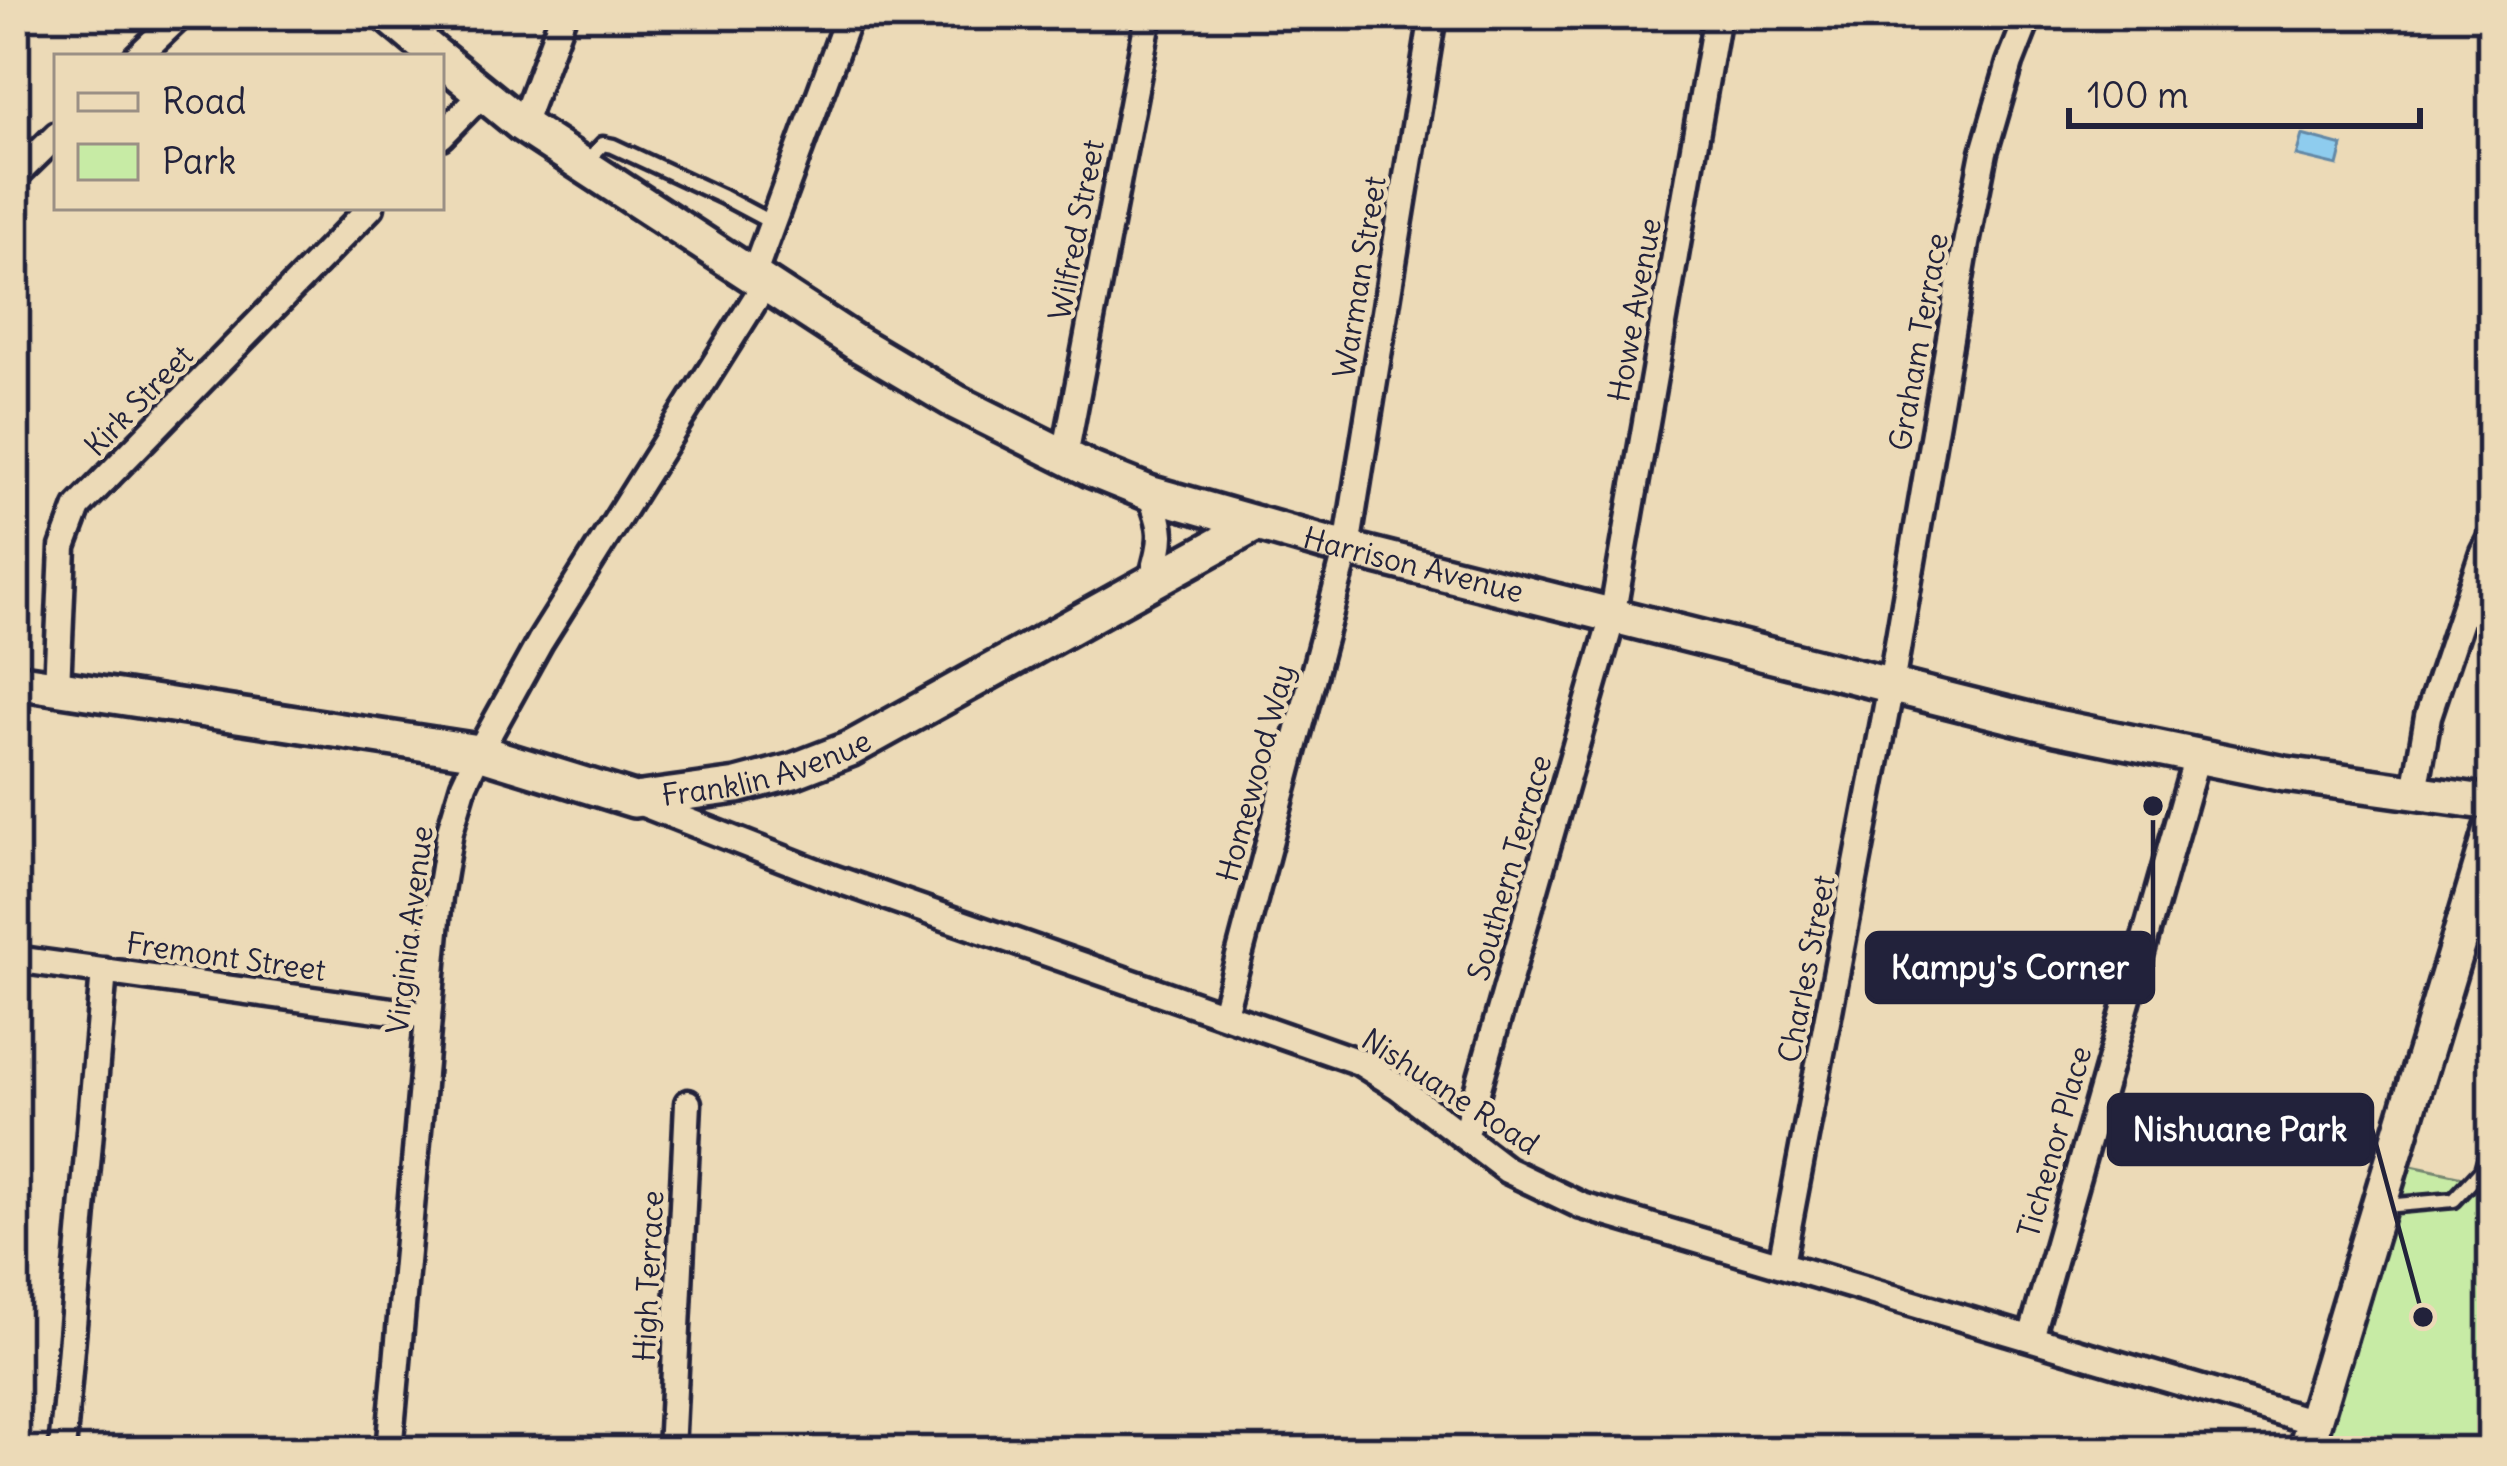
<svg xmlns="http://www.w3.org/2000/svg" width="2507" height="1466" font-family="Delius,sans-serif">
	<style>
		.green { fill: #c7eba5; stroke: #748670; stroke-width: 3 }
		.water { fill: #8eccee; stroke: #6388a6; stroke-width: 3 }
		.lines { fill: none; stroke-linecap: round; stroke-linejoin: round }
		.lane-casing { stroke: #22223b; stroke-width: 21 }
		.street-casing { stroke: #22223b; stroke-width: 33 }
		.secondary-casing { stroke: #22223b; stroke-width: 42 }
		.lane { stroke: #ecdab7; stroke-width: 12 }
		.street { stroke: #ecdab7; stroke-width: 24 }
		.secondary { stroke: #ecdab7; stroke-width: 33 }
		.labels { text-anchor: middle; stroke-width: 9; stroke-linejoin: round; paint-order: stroke }
		.street-label { font-size: 30px; fill: #22223b; stroke: #ecdab7 }
		.leader { fill: none; stroke: #22223b; stroke-width: 4.5 }
		.callout-dot { fill: #22223b; stroke: #ecdab7; stroke-width: 4.5 }
		.callout { fill: #22223b; stroke: #22223b; stroke-width: 4.5 }
		.callout-label { font-size: 33px; text-anchor: middle; font-weight: bold; fill: #fff }
	</style>
	<rect width="100%" height="100%" fill="#ecdab7"/>
	<filter id="ink" filterUnits="userSpaceOnUse"><feTurbulence type="fractalNoise" baseFrequency=".00833" numOctaves="2"/><feDisplacementMap in="SourceGraphic" scale="24" xChannelSelector="R" yChannelSelector="G"/><feConvolveMatrix kernelMatrix="1 2 1 2 8 2 1 2 1" color-interpolation-filters="sRGB"/></filter>
	<g filter="url(#ink)">
		<path class="green" d="M2402 1164 2492 1183V1451H2311Z"/>
		<path class="water" d="M2302 135 2343 146 2338 166 2296 156Z"/>
		<g class="lines">
			<g class="lane-casing">
				<path id="lane" d="M584 164 603 144 613 146 723 197 772 223
					M2466 933 2492 946
					M2385 1206 2454 1200 2482 1170 2492 1135"/>
			</g>
			<g class="street-casing">
				<path id="street" d="M137 57 181 15
					M522 125 563 15
					M441 136 483 93
					M15 176 57 135
					M753 276 849 15
					M1065 456 1149 15
					M1149 493C1166 532 1163 539 1152 579
					M57 688 63 547 78 507 371 207
					M2415 792 2428 716 2483 552 2492 535
					M636 801 830 877 1359 1062 1397 1086 1507 1170 1582 1206 2314 1422
					M15 959 428 1016
					M1224 1013 1347 548 1433 15
					M1464 1137 1611 623 1717 15
					M1781 1264 1891 685 1966 244 1984 152 2010 63 2029 15
					M2031 1338 2197 756
					M62 1451 104 971
					M389 1451 439 897 450 831 464 784 479 752 540 642 765 284
					M671 1451 688 1103"/>
			</g>
			<g class="secondary-casing">
				<g id="secondary">
					<path d="M388 15 438 57"/>
					<path id="s1" d="M441 59 522 125 856 343 956 402 1092 470 1149 493 1328 544 2056 727 2285 774 2492 803"/>
					<path id="s2" d="M15 681 479 752 634 800 737 786 793 771 850 749 1256 524"/>
					<path d="M2305 1451 2492 830"/>
				</g>
			</g>
			<use href="#lane" class="lane"/>
			<use href="#street" class="street"/>
			<use href="#secondary" class="secondary"/>
		</g>
	</g>
	<g class="labels">
		<g class="street-label">
			<text transform="translate(1077 230) rotate(-79)" y="10">Wilfred Street</text>
			<text transform="translate(1360 277) rotate(-81)" y="10">Warman Street</text>
			<text transform="translate(1635 310) rotate(-80)" y="10">Howe Avenue</text>
			<text transform="translate(1919 342) rotate(-80)" y="10">Graham Terrace</text>
			<text transform="translate(139 401) rotate(-46)" y="10">Kirk Street</text>
			<text dy="10" stroke="none"><textPath href="#s1" startOffset="1107">Harrison Avenue</textPath></text>
			<text dy="10" stroke="none"><textPath href="#s2" startOffset="768">Franklin Avenue</textPath></text>
			<text transform="translate(1256 773) rotate(-75)" y="10">Homewood Way</text>
			<text transform="translate(1510 868) rotate(-74)" y="10">Southern Terrace</text>
			<text transform="translate(410 930) rotate(-83)" y="10">Virginia Avenue</text>
			<text transform="translate(226 957) rotate(8)" y="10">Fremont Street</text>
			<text transform="translate(1807 969) rotate(-79)" y="10">Charles Street</text>
			<text transform="translate(1450 1092) rotate(33)" y="10">Nishuane Road</text>
			<text transform="translate(2055 1142) rotate(-74)" y="10">Tichenor Place</text>
			<text transform="translate(649 1276) rotate(-87)" y="10">High Terrace</text>
		</g>
	</g>
	<path class="leader" d="M2153 806L2153 967M2423 1317L2372 1129"/>
	<g class="callout-dot">
		<circle cx="2153" cy="806" r="12"/>
		<circle cx="2423" cy="1317" r="12"/>
	</g>
	<g class="callout">
		<rect x="1867" y="933" width="286" height="69" rx="12"/>
		<rect x="2109" y="1095" width="263" height="69" rx="12"/>
	</g>
	<g class="callout-label">
		<text x="2010" y="979">Kampy's Corner</text>
		<text x="2240" y="1141">Nishuane Park</text>
	</g>
	<rect width="2507" height="1466" fill="none" stroke="#ecdab7" stroke-width="60"/>
	<rect x="30" y="30" width="2447" height="1406" fill="none" stroke="#22223b" stroke-width="4.5" filter="url(#ink)"/>
	<rect x="54" y="54" width="390" height="156" fill="#ecdab7" stroke="#9b9085" stroke-width="3"/>
	<rect x="78" y="93" width="60" height="18" fill="#ecdab7" stroke="#9b9085" stroke-width="3"/>
	<text x="162" y="114" font-size="36" fill="#22223b">Road</text>
	<rect x="78" y="144" width="60" height="36" fill="#c7eba5" stroke="#9b9085" stroke-width="3"/>
	<text x="162" y="174" font-size="36" fill="#22223b">Park</text>
	<path d="M2069 108v18h351v-18" fill="none" stroke="#22223b" stroke-width="6"/>
	<text x="2087" y="108" font-size="36" fill="#22223b" stroke="#ecdab7" stroke-width="9" paint-order="stroke">100 m</text>
</svg>
